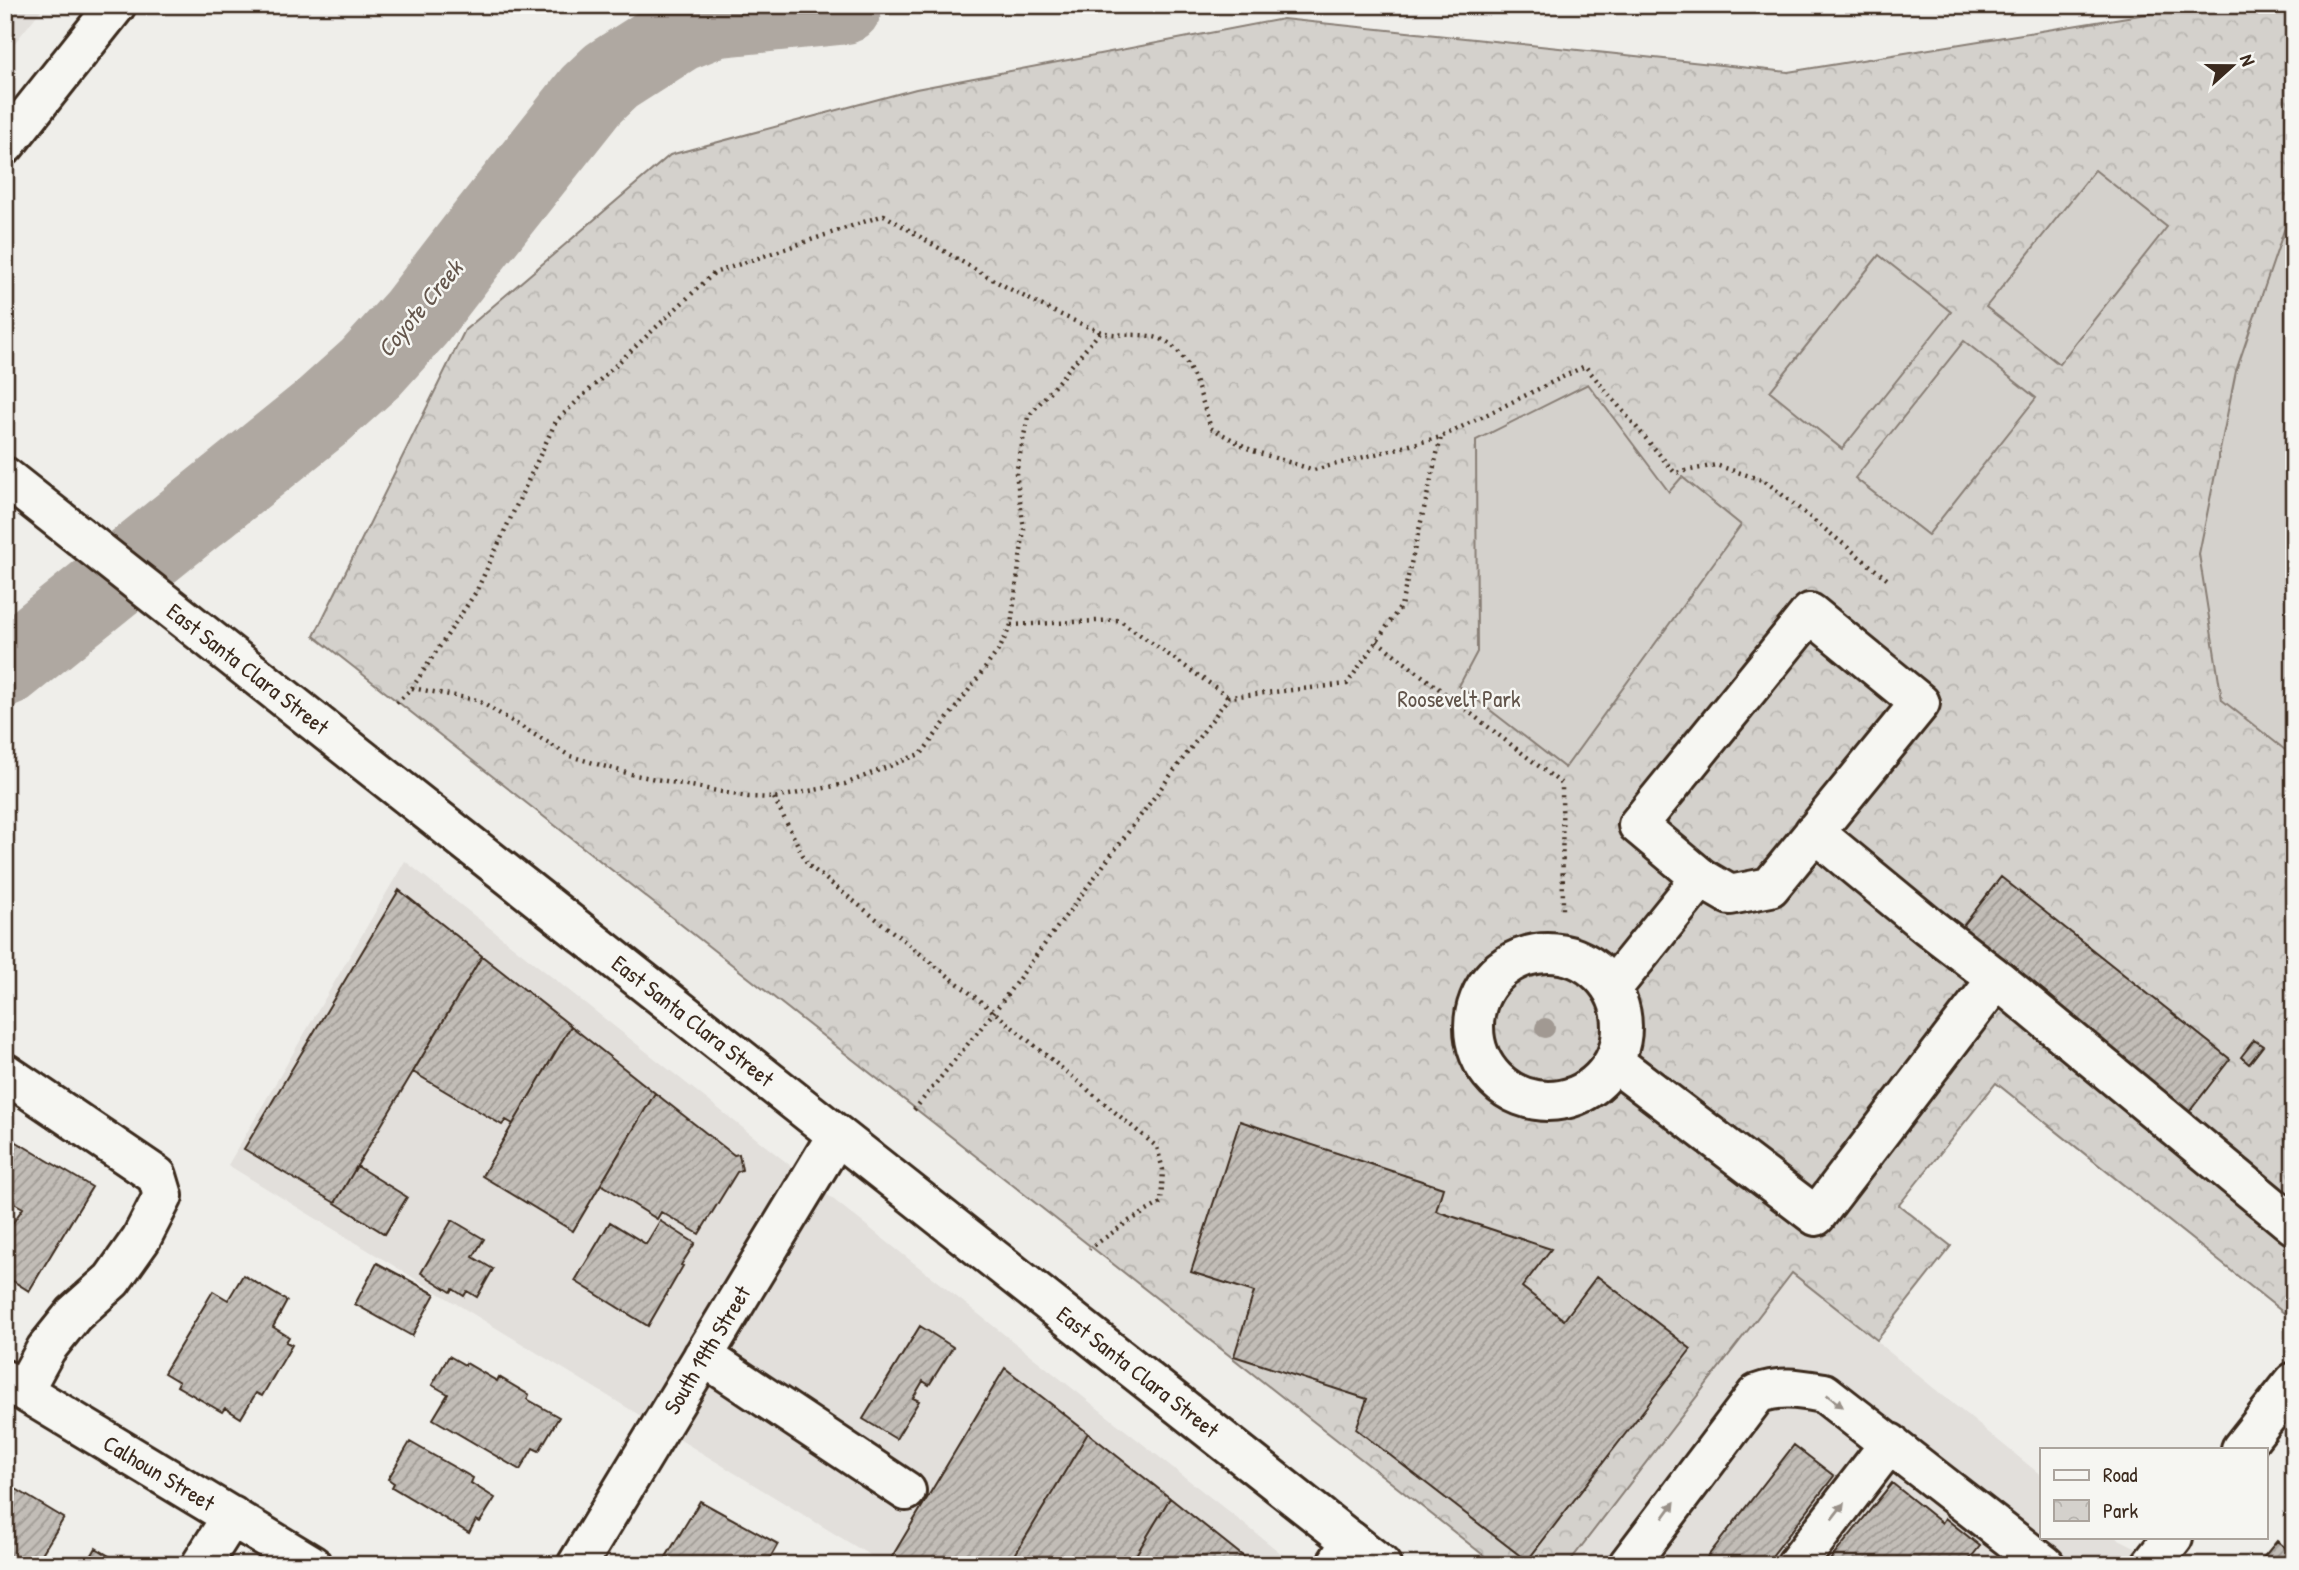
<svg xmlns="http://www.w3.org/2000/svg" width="2299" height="1570" font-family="'Patrick Hand',sans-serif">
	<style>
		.built { fill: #e2dfdb }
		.park { fill: url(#park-crowns); stroke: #887e75; stroke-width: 2 }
		.pitch { fill: #d4d1cc; stroke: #887e75; stroke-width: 2 }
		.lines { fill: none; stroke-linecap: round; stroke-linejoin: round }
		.river { stroke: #afa8a1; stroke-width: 79 }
		.building { fill: url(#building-hatch); stroke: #3b2a1e; stroke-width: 2 }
		.minor-casing { stroke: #3b2a1e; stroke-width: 44 }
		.major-casing { stroke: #3b2a1e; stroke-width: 44 }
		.path { stroke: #3b2a1e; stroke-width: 4.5; stroke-dasharray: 2 5; stroke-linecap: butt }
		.minor { stroke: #f6f6f2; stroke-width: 38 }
		.major { stroke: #f6f6f2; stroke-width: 38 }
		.tree { fill: #a19992 }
		.oneway { fill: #989088 }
		.labels { text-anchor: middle; stroke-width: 5; stroke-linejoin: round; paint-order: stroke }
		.street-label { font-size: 23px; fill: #3b2a1e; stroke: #f6f6f2 }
		.park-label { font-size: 23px; fill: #61544a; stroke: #f6f6f2 }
		.water-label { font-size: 24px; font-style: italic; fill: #64564c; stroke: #f6f6f2 }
	</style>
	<defs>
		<pattern id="park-crowns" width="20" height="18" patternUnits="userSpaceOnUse" patternTransform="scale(1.75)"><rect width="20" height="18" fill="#d4d1cc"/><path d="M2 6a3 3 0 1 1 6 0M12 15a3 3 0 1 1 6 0" fill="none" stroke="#b7b4af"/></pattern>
		<pattern id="building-hatch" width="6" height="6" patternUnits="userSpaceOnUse" patternTransform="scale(1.75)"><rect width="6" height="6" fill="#c2bdb7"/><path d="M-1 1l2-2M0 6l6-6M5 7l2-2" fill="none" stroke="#9f9a94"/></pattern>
	</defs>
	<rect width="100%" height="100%" fill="#efeeea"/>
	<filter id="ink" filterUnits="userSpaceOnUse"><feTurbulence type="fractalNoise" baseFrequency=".0143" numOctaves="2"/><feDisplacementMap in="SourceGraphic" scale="14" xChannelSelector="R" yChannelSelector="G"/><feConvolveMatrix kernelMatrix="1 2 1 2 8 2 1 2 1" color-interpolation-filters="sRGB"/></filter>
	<g filter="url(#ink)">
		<path class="built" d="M5 5H45L5 55Z
			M405 861 1296 1565H886L228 1165Z
			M1792 1273 2042 1476V1537H2115L2171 1565H1567Z"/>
		<path class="park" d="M2170 5H2294V1310L2289 1317 1996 1083 1899 1205 1951 1246 1877 1340 1792 1273 1567 1565H1496L314 636 465 330 670 155 916 89 1283 19 1788 72 2152 13Z"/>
		<path class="pitch" d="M2095 170 2167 227 2059 364 1986 307Z
			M2294 201V757L2222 700 2199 554 2236 371Z
			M1879 255 1951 312 1842 449 1770 391Z
			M1964 341 2036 398 1928 535 1855 478Z
			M1588 384 1669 492 1682 477 1741 525 1565 768 1459 686 1477 652 1476 440Z"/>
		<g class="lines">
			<path class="river" d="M5 668 320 414 371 368 416 318 476 240 591 95 611 76 678 33 715 18 843 5"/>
		</g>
		<path class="building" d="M2001 877 2230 1059 2189 1112 1960 930Z
			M399 890 482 956 335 1203 244 1149Z
			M482 956 571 1026 513 1124 506 1120 502 1125 413 1072Z
			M571 1026 655 1093 573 1231 482 1176Z
			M2254 1040 2263 1046 2249 1064 2241 1057Z
			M655 1093 734 1155 739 1154 742 1170 737 1172 699 1234 661 1212 657 1219 601 1184Z
			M1240 1121 1443 1188 1436 1211 1551 1249 1522 1287 1564 1320 1597 1276 1691 1349 1527 1561 1356 1429 1367 1399 1234 1356 1254 1292 1191 1272Z
			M5 1135 92 1187 29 1291 5 1276V1220L12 1224 23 1208 5 1198Z
			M357 1166 407 1197 385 1234 335 1203Z
			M452 1220 484 1239 473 1257 493 1269 477 1297 467 1291 464 1296 453 1289 451 1292 421 1273Z
			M660 1221 695 1243 681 1265 683 1266 648 1326 575 1281 610 1222 646 1244Z
			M377 1263 435 1294 412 1336 355 1304Z
			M243 1275 287 1301 273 1327 289 1337 286 1342 292 1345 262 1396 256 1393 241 1418 225 1408 222 1412 177 1386 179 1382 164 1373 213 1291 228 1300Z
			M920 1326 953 1347 929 1385 923 1381 913 1398 919 1401 896 1439 863 1419Z
			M449 1356 465 1365 466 1363 497 1381 499 1377 529 1395 527 1399 559 1417 539 1451 533 1448 520 1470 433 1419 448 1394 432 1385Z
			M1005 1368 1088 1433 1009 1565H887Z
			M1088 1433 1170 1498 1130 1565H1009Z
			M410 1442 473 1478 471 1483 495 1498 480 1522 476 1520 469 1533 392 1487 394 1483 388 1479Z
			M1794 1445 1834 1476 1765 1565H1701Z
			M6 1483 64 1518 35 1565H5Z
			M1892 1483 1942 1523 1945 1518 1980 1546 1965 1565H1826Z
			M1170 1498 1254 1565H1130Z
			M700 1501 778 1544 766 1565H680L666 1557Z
			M2277 1541 2294 1554V1565H2257Z
			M96 1548 124 1565H86Z"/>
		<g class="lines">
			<g class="minor-casing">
				<path id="minor" d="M1810 613 1920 703 1770 887 1730 895 1701 878 1638 825Z
					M1814 832 1928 926 1997 979 2294 1225
					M1474 1027a74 74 0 1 1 148 0a74 74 0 1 1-148 0Z
					M1613 987 1701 878
					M1614 1062 1816 1216 1997 979
					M5 1073 157 1176 163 1196 141 1239 112 1280 74 1314 46 1349 23 1391
					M703 1356 906 1491
					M5 1380 312 1565
					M2241 1449 2294 1382
					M201 1565 232 1516
					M577 1565 837 1135
					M1336 1565 1351 1541
					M1628 1565 1757 1394C1780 1385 1800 1389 1824 1393L2045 1565
					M1796 1565 1890 1443
					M2151 1565 2173 1537"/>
			</g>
			<g class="major-casing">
				<path id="major" d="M5 145 116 5
					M5 477 1381 1565"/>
			</g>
			<path class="path" d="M1011 625 1119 620 1229 697
				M1377 641 1562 784 1563 914
				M412 688 477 700 570 756 630 774 748 797 774 798 845 784 922 753 1000 648 1011 625 1024 529 1016 473 1028 417 1100 332
				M397 703 412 688 476 592 556 421 714 273 884 215C953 256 1021 300 1096 330 1117 339 1144 330 1165 341 1192 355 1202 402 1211 428L1253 451 1314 470 1441 437 1585 366 1675 473 1716 465 1765 481 1887 579
				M774 798 808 865 994 1012 1157 1147 1163 1170 1161 1203 1129 1221 1089 1249
				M914 1110 994 1012 1229 697 1347 684 1401 606 1441 437"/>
			<use href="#minor" class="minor"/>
			<use href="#major" class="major"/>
		</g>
		<circle class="tree" cx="1545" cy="1028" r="10"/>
		<defs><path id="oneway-solid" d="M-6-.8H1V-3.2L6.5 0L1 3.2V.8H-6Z" transform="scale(1.75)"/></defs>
		<g class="oneway">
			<use href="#oneway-solid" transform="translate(1835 1401) rotate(37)"/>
			<use href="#oneway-solid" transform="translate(1669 1510) rotate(-54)"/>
			<use href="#oneway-solid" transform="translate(1838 1511) rotate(-52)"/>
		</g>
	</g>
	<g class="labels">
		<g class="street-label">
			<text transform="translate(248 669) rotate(38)" y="8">East Santa Clara Street</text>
			<text transform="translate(693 1021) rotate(38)" y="8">East Santa Clara Street</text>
			<text transform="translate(707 1350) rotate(-59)" y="8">South 19th Street</text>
			<text transform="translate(1138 1372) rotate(38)" y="8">East Santa Clara Street</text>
			<text transform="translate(159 1473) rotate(31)" y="8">Calhoun Street</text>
		</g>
		<g class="park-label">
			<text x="1459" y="707">Roosevelt Park</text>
		</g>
		<g class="water-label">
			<text transform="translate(420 309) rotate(-50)" y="8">Coyote Creek</text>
		</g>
	</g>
	<rect width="2299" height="1570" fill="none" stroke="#f6f6f2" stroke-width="28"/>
	<rect x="14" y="14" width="2271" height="1542" fill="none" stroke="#3b2a1e" stroke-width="2.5" filter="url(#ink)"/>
	<rect x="2040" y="1448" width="228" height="91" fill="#f6f6f2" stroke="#aba49d" stroke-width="2"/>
	<rect x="2054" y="1470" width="35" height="10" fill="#f6f6f2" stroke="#aba49d" stroke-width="2"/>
	<text x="2103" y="1482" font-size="21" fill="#3b2a1e">Road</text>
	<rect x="2054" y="1500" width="35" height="21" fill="url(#park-crowns)" stroke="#aba49d" stroke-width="2"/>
	<text x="2103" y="1518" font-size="21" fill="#3b2a1e">Park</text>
	<g transform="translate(2232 66) rotate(69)" stroke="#f6f6f2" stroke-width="5" paint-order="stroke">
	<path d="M0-5L12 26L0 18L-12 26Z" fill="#3b2a1e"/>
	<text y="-10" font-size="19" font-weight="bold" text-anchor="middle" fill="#3b2a1e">N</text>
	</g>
</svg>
